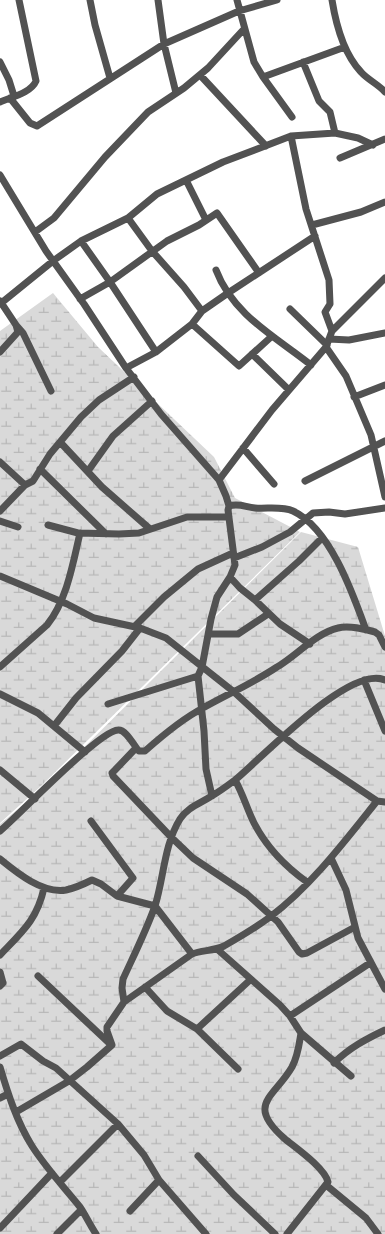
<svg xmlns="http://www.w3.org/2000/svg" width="385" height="1234" font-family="Roboto,sans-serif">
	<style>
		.wetland { fill: url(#wetland-marsh) }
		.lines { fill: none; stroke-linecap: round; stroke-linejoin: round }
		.street { stroke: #525252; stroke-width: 7 }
	</style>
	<defs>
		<pattern id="wetland-marsh" width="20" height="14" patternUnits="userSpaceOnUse" patternTransform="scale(1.25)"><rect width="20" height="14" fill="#d9d9d9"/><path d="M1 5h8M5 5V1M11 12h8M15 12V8" fill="none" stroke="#b8b8b8"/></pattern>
	</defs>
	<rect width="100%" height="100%" fill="#fff"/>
	<path class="wetland" d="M53 293 98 347 214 457 235 498 300 532 40 787 0 823V331Z
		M301 532 358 547 385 636V1234H0V824L42 789Z"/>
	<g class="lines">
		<path class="street" d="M90 0 95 25 110 78
			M158 0 164 44 176 93
			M237 0 254 62 263 77 345 47
			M332 0C336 25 343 53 361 72 368 80 378 84 385 92
			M0 62 9 80 14 96
			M303 62 319 101 330 112 335 133
			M200 75 266 146
			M263 77 292 117
			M10 98 30 123 37 126 164 44 239 11 277 0
			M0 102C11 97 31 93 36 81L19 0
			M291 136 306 209 329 280 330 304 325 312 332 331
			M340 158 385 139
			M0 175 46 251 84 304 126 368 161 414 219 480 226 496 229 506 228 510 235 565 230 577 217 597 211 619 202 667 198 676 204 731 206 769 212 796
			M186 180 206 220
			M128 218 152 251 184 287 202 311
			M312 225 361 212 385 202
			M35 232 54 218 105 157 148 112 184 88 208 68 244 29
			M81 241 110 282 156 352
			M216 270C233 315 276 337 311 365
			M80 299 110 282 167 241 199 225 217 213 259 273
			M0 304 53 261 81 241 128 218 157 194 223 162 291 136 335 133 358 138 373 145
			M290 309 327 345
			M192 324 239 366 271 337
			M16 325 23 333 51 391
			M329 339 349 340 385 333
			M326 347 346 376 371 435 385 497
			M0 352 18 332 16 325 0 301
			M252 354 289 390
			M126 368 156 352 192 324 202 311 228 293 315 236
			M354 397 385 385
			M60 442 102 487 150 529
			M243 448 274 484
			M0 462 25 485
			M40 469 106 534
			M88 471 113 436 152 401
			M219 480 272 410 326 347 332 331 385 278
			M305 481 385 441
			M229 506C239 503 245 507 255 508 267 509 282 506 293 511 330 528 353 594 366 630
			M0 511 25 485 33 481 50 454 81 417 99 400 134 377
			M0 521 18 527
			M48 525 78 533 119 534 139 533 187 517H229
			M234 558 262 547 290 532 313 513 329 512 345 514 385 508
			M0 576 67 604 94 618 140 628 166 638 234 692 274 729 298 748 377 801 385 802
			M230 577 240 588 255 600 280 624 310 644
			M255 600 299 561 322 538
			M135 626 164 597 198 569 233 553
			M209 634H238L268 614
			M0 667 47 625C67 600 73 563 80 533
			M364 680 385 731
			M0 694 38 713 85 752
			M108 704 198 676
			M54 726 76 698 122 651 140 628
			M136 748 115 770 112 773 113 776 171 837 193 858 247 894 278 922 299 952 302 954 307 953 355 927
			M0 770 35 799
			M235 780C243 794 247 809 254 823 266 846 286 867 307 882
			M91 821 133 878 117 896
			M0 831C20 814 99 731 118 730 126 729 134 746 139 751H145C163 735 182 719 203 708 228 694 253 683 277 667 296 656 316 633 338 628 349 625 364 629 375 632L379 635 385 647
			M331 858 346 890 358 938 385 989
			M0 859C17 873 43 894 66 890 75 888 84 884 92 880L101 884 117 896 155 906 192 954
			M217 949 280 1005 290 1016 301 1033 351 1076
			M0 955C22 932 37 920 44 888
			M0 972 3 983 0 986
			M38 976 109 1043
			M145 987 167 1011 197 1029 238 1069
			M124 1002 192 954C202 950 214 951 224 946 240 937 255 928 270 917 311 886 345 841 377 801
			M290 1016 370 963
			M197 1029 250 980
			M0 1056 21 1044 43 1061 56 1068 118 1124 144 1155 159 1180 206 1234
			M334 1063C349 1048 366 1039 385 1030
			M0 1067C8 1094 17 1122 32 1146 46 1168 64 1187 80 1207 86 1216 90 1225 96 1234
			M0 1098 8 1094
			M16 1112 69 1081 87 1067 112 1045 107 1031V1027L124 1002 122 988 123 979C134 955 146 931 155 906 164 877 164 845 180 819 187 808 199 804 210 797 219 792 227 786 235 780 262 758 350 664 385 680
			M198 1156 234 1195 275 1234
			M60 1182 118 1124
			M326 1185 366 1218 378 1234
			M130 1211 159 1180
			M0 1228 52 1173
			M57 1234 81 1210
			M287 1234 328 1182C325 1168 296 1148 285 1139 245 1104 274 1098 292 1067 298 1056 299 1045 301 1033"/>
	</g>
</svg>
